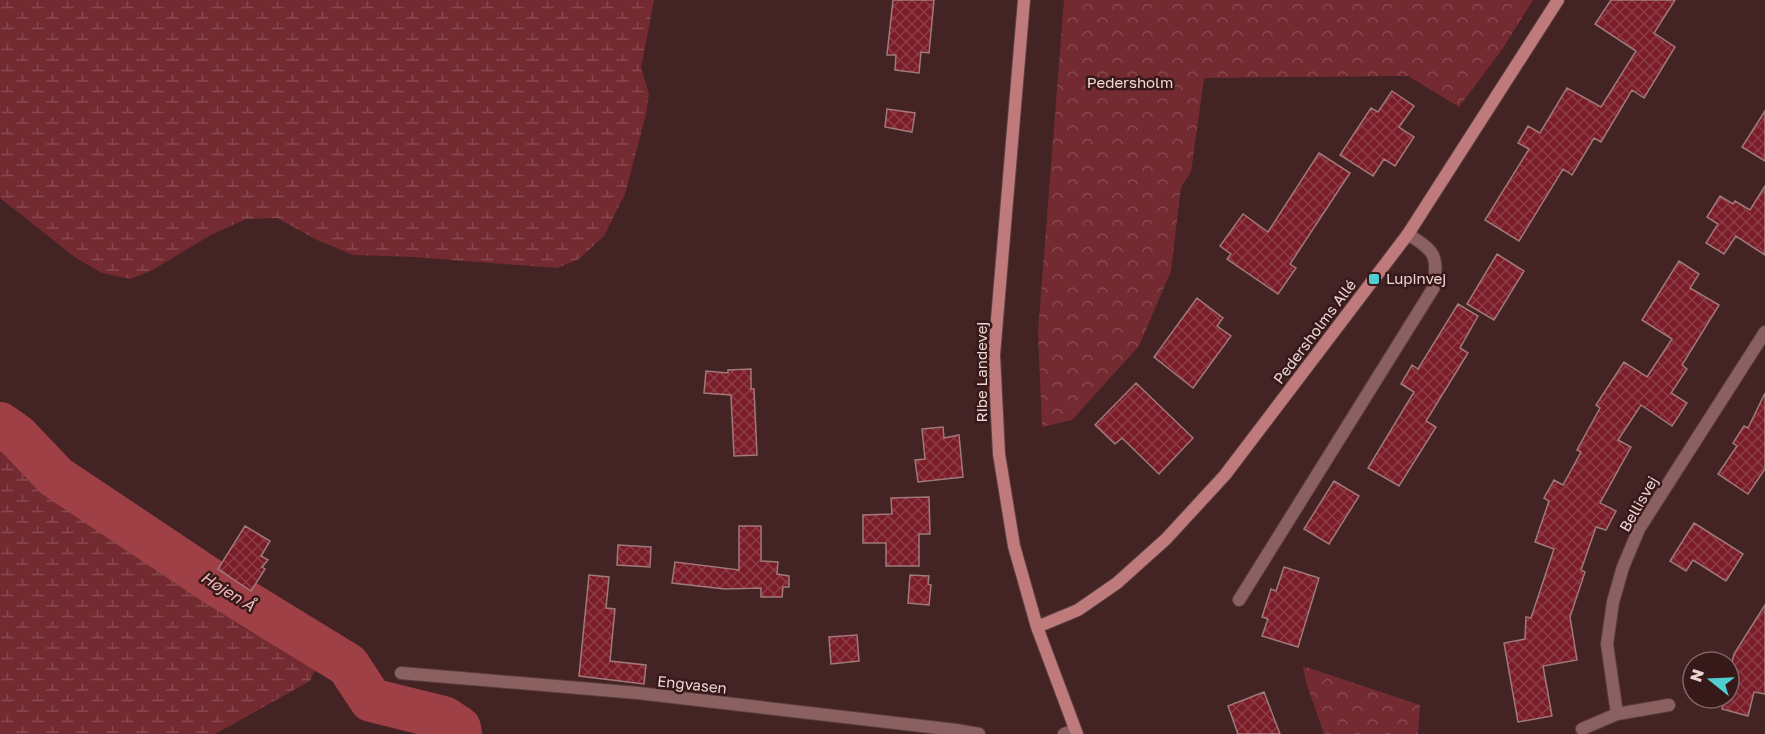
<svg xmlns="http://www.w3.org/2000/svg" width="1765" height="734" font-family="'Golos Text',sans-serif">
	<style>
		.forest { fill: url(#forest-crowns) }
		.wetland { fill: url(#wetland-marsh) }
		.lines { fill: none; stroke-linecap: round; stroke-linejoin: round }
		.river { stroke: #9f4047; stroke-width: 44 }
		.building { fill: url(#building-cross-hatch); stroke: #a07979; stroke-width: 1.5 }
		.street-casing { stroke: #5e4040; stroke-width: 14 }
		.secondary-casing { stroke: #5e4040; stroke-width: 14 }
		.street { stroke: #8b6060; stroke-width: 12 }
		.secondary { stroke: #bf7b7c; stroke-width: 12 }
		.poi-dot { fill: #51ccd1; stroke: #38191a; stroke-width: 2 }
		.labels { text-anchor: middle; stroke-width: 5; stroke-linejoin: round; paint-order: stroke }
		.park-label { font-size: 15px; fill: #f4d8d7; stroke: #38191a }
		.poi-label { font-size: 15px; fill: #ecd6d5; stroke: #38191a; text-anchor: start }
		.street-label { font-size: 15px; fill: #ecd6d5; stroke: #38191a }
		.water-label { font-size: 16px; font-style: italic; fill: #f0baba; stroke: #38191a }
	</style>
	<defs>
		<pattern id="forest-crowns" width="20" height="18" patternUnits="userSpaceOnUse" patternTransform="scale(1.5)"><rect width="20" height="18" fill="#732b31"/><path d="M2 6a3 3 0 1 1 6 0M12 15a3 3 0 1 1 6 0" fill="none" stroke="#87494e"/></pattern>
		<pattern id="wetland-marsh" width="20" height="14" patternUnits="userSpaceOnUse" patternTransform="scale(1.5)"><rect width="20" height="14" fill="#732b31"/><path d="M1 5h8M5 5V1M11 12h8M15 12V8" fill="none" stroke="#87494e"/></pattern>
		<pattern id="building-cross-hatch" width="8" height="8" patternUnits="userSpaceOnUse" patternTransform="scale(1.5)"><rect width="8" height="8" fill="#7a1d29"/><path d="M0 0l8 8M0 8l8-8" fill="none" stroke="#8d3d47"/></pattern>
	</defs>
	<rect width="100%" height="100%" fill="#432324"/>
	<path class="forest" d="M1064 0H1533L1503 48 1459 107 1408 76 1204 78 1191 172 1181 187 1171 271 1139 346 1072 420 1042 427 1038 332Z
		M1303 666 1420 705 1418 734H1324L1306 682Z"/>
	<path class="wetland" d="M0 0H654L641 68 649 94 646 114 625 194 604 236 579 259 557 268 414 257 353 255 317 240 277 218 246 219 209 236 151 271 130 279 102 273 76 258 0 198Z
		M0 424 17 436 56 477 216 584 324 650 310 681 215 734H0Z"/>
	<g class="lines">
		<path class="river" d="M0 424 17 436 56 477 216 584 348 665 371 700 444 718 459 728 460 734"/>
	</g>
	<path class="building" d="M893 0H934L929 53 921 52 919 73 895 70 896 55H887Z
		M1611 0H1675L1654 33 1675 47 1644 98 1632 90 1601 142 1594 138 1572 175 1563 169 1519 241 1485 220 1529 149 1518 143 1528 126 1540 133 1567 88 1601 107 1636 51 1595 24Z
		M1392 91 1414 106 1399 127 1414 137 1395 166 1384 159 1373 176 1340 155 1371 108 1378 112Z
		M887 109 915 113 912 132 885 127Z
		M1765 111V161L1742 147Z
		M1319 153 1350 173 1290 264 1296 268 1278 294 1227 259 1231 254 1220 246 1243 214 1268 232Z
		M1765 186V255L1736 236 1724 254 1706 243 1718 224 1707 217 1720 196 1733 204 1735 201 1750 210Z
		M1497 254 1524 271 1494 320 1467 304Z
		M1679 261 1699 274 1690 288 1719 305 1682 365 1687 369 1671 393 1687 403 1672 426 1641 405 1618 440 1631 447 1600 503 1616 511 1606 530 1596 527 1581 570 1585 572 1570 617 1577 660 1543 666 1552 716 1518 722 1504 643 1525 639 1526 617 1531 618 1554 549 1535 542 1549 501 1544 498 1554 480 1563 485 1581 452 1577 450 1600 408 1596 405 1624 362 1647 377 1672 339 1642 320Z
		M1197 298 1223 318 1217 326 1231 336 1193 388 1154 357Z
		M1458 304 1478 316 1460 348 1468 353 1426 421 1436 427 1399 486 1368 468 1414 392 1401 384 1412 365 1418 369Z
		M751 369V389H754L757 455 734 456 731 395 704 393 706 371 728 373V370Z
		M1136 383 1193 438 1159 474 1122 438 1115 444 1095 425Z
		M1765 393V469L1748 494 1718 474 1737 446 1733 443 1744 426 1748 428Z
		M943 427 944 438 959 435 963 477 918 482 915 460 925 459 922 429Z
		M1334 481 1359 496 1329 544 1304 529Z
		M929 497 930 534H919V566H886V543H863V515L892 514 891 498Z
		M1694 523 1743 554 1726 581 1693 560 1686 571 1670 561Z
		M245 526 270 541 261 556 268 560 262 567 265 569 251 591 218 569Z
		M739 526H761V561L778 562 777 574 789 576V587H783L782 597H761V588L725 589 672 583 675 562 739 570Z
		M618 545 651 547 650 567 617 565Z
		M1284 567 1319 578 1298 647 1262 636 1268 619 1262 617 1271 589 1276 591Z
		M589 575 609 577 606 608 615 609 610 661 646 665 644 684 579 676Z
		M910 575 929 576 928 584 931 585 929 605 908 603Z
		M1765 605V694L1754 692 1748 716 1722 709 1725 698H1729V674L1734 654Z
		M857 635 859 661 831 664 829 637Z
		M1264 692 1280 734H1238L1228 706Z"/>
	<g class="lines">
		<g class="street-casing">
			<path id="street" d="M1239 600 1434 287C1438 254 1435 252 1408 234
				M401 673 638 693 956 730 979 734
				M1617 714 1607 644 1613 602 1623 567 1639 529 1765 332
				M1582 729 1617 714 1669 705
				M1064 734 1075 730"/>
		</g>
		<g class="secondary-casing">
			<path id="secondary" d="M1024 0 994 355 999 454 1014 546 1037 627 1077 734
				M1037 627 1078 610 1117 583 1166 539 1225 475 1408 234 1558 0"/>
		</g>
		<use href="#street" class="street"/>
		<use href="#secondary" class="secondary"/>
	</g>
	<rect class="poi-dot" x="1368" y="273" width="12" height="12" rx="3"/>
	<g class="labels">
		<g class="park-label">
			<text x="1130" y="88">Pedersholm</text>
		</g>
		<g class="poi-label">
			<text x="1386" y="284">Lupinvej</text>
		</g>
		<g class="street-label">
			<text transform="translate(1315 332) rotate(-53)" y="5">Pedersholms Allé</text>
			<text transform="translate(982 372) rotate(-90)" y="5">Ribe Landevej</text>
			<text transform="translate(1639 504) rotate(-60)" y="5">Bellisvej</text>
			<text transform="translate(692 685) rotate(6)" y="5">Engvasen</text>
		</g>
		<g class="water-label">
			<text transform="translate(228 591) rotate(32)" y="6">Højen Å</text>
		</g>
	</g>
	<g transform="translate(1711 680) rotate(288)"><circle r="28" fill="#38191a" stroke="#806565" stroke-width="1.5"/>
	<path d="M0-4.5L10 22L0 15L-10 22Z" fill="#51ccd1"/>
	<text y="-9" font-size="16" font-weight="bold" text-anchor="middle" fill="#ecd6d5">N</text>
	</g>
</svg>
